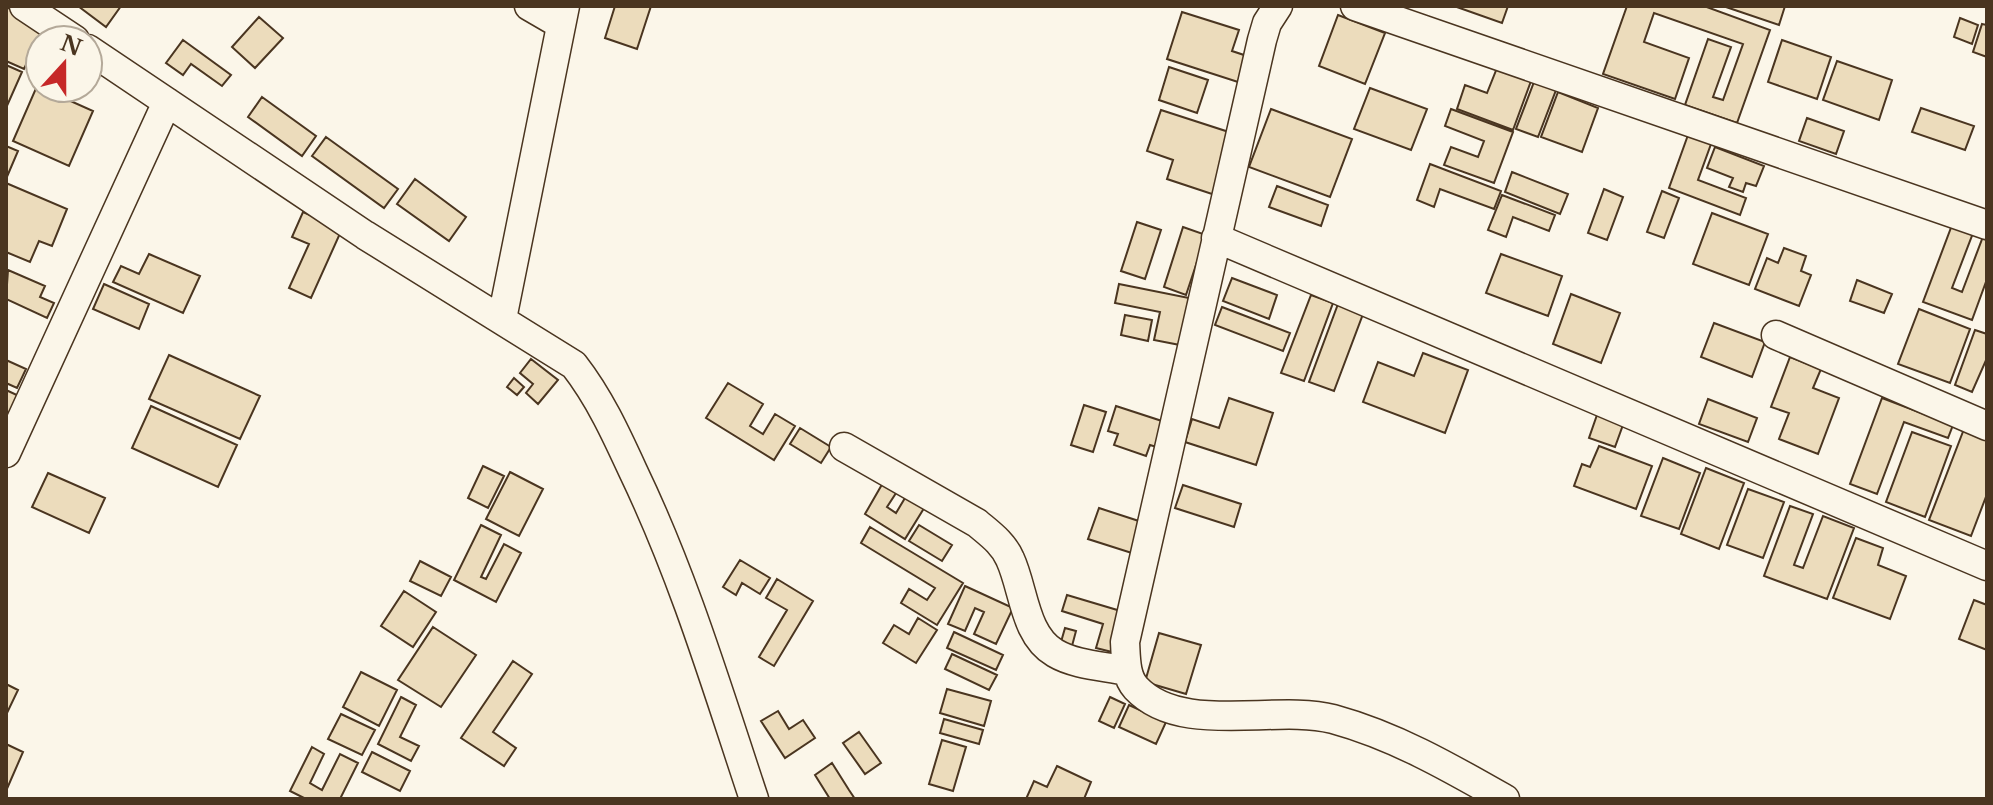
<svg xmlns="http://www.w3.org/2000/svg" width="1993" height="805" font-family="'Libre Baskerville',serif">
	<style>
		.building { fill: #ecdcbc; stroke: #4a3520; stroke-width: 2 }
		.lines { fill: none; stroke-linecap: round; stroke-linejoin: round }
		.minor-casing { stroke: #4a3520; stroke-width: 31 }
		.minor { stroke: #fbf6e9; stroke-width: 28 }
	</style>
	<rect width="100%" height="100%" fill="#fbf6e9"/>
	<path class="building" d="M78 6H121L106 27Z
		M615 6H651L637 49 605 38Z
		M1454 6H1508L1502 23Z
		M1627 6H1704L1770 30 1737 123 1685 105 1708 39 1731 47 1713 97 1723 100 1743 44 1654 13 1644 42 1689 58 1675 99 1603 74Z
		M1723 6H1785L1779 25Z
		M6 7 45 24 24 69 6 61Z
		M1182 12 1239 30 1232 51 1247 56 1238 82 1167 59Z
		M1338 15 1385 33 1365 84 1319 66Z
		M259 17 283 38 255 68 232 47Z
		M1960 18 1978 25 1972 44 1954 37Z
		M1982 24 1987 25V57L1973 52Z
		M183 40 231 75 222 86 191 64 183 75 166 63Z
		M1782 40 1831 57 1817 99 1768 82Z
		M1837 61 1892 80 1879 120 1823 100Z
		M6 65 22 72 6 108Z
		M1169 67 1208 80 1197 113 1159 100Z
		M1497 68 1531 81 1513 130 1457 109 1465 85 1487 93Z
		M1534 82 1556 90 1538 137 1516 129Z
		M37 86 93 111 69 166 13 141Z
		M1370 88 1427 109 1411 150 1354 129Z
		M1558 92 1598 108 1582 152 1541 137Z
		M262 97 316 136 302 156 248 117Z
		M1921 108 1974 126 1965 150 1912 132Z
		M1271 109 1352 139 1330 197 1249 167Z
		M1451 109 1513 132 1494 183 1444 165 1451 147 1478 157 1484 141 1445 126Z
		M1161 110 1235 134 1215 195 1167 179 1173 160 1147 151Z
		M1807 118 1844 131 1836 154 1799 141Z
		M1688 135 1711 144 1698 180 1746 198 1740 215 1669 188Z
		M326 137 398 189 384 208 312 156Z
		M6 146 18 151 6 179Z
		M1715 147 1764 166 1756 186 1746 183 1743 192 1729 187 1733 178 1707 168Z
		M1430 164 1501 191 1494 209 1440 189 1434 207 1417 200Z
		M1512 172 1568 194 1560 214 1505 192Z
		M415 179 466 217 449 241 397 204Z
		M6 183 67 209 52 246 39 241 30 262 6 252Z
		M1277 186 1328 205 1321 226 1269 207Z
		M1604 189 1623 197 1607 240 1588 233Z
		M1662 191 1679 198 1664 238 1647 232Z
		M1502 195 1555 215 1549 231 1513 217 1506 237 1488 230Z
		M303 212 342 229 311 298 289 288 309 244 292 237Z
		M1712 213 1768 234 1749 285 1693 264Z
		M1137 222 1161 230 1145 279 1121 271Z
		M1952 225 1973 233 1952 288 1962 292 1984 234 1987 235V279L1972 320 1923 302Z
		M1183 227 1206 235 1186 295 1164 287Z
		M1784 248 1806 256 1801 271 1811 275 1799 306 1755 289 1767 258 1778 263Z
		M149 254 200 276 183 313 113 282 121 266 139 274Z
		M1501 254 1562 276 1548 316 1486 293Z
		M8 270 45 286 40 297 54 303 47 318 6 299Z
		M1232 278 1277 295 1269 319 1223 301Z
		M1857 280 1892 294 1884 313 1850 301Z
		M104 284 149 304 139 329 93 309Z
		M1119 284 1189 298 1180 345 1154 340 1160 312 1115 303Z
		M1571 294 1620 313 1601 363 1553 344Z
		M1311 295 1333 303 1304 381 1281 373Z
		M1338 304 1363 314 1334 391 1309 382Z
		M1222 307 1290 333 1283 351 1215 325Z
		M1919 309 1970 329 1950 383 1898 364Z
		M1125 315 1152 320 1148 341 1121 335Z
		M1714 323 1765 342 1752 377 1701 357Z
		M1975 330 1987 334V358L1972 392 1955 385Z
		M1423 353 1468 370 1445 433 1363 402 1378 362 1414 376Z
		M169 355 260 396 240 439 149 399Z
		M1790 357 1821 369 1813 388 1839 398 1818 454 1779 439 1789 413 1771 407Z
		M531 359 558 380 538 404 526 393 533 384 520 373Z
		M6 360 26 369 17 388 6 383Z
		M514 378 524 387 517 395 507 387Z
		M728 383 763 404 750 426 763 434 775 414 795 426 774 460 706 418Z
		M6 390 19 396 11 414 6 412Z
		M1229 398 1273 413 1256 465 1185 442 1192 419 1219 428Z
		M1882 398 1953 425 1948 438 1904 422 1877 494 1850 484Z
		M1708 399 1757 418 1748 442 1699 424Z
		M1084 405 1106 412 1093 452 1071 445Z
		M151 406 237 445 218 487 132 448Z
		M1116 406 1168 423 1160 448 1150 445 1146 456 1114 445 1118 434 1108 431Z
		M1598 412 1624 422 1615 447 1589 438Z
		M800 428 831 447 821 463 790 444Z
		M1964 429 1987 438V494L1971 536 1929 520Z
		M1912 432 1951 446 1925 517 1886 502Z
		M1599 446 1652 466 1636 509 1574 486 1582 464 1590 467Z
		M1663 458 1700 473 1679 529 1641 516Z
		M483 466 504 476 488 508 468 498Z
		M1706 468 1744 483 1719 549 1681 534Z
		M510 472 543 489 519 536 486 519Z
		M48 473 105 498 89 533 32 507Z
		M884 481 898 490 887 507 896 513 908 493 926 505 905 539 865 514Z
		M1183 485 1241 504 1234 527 1175 508Z
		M1748 489 1784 502 1763 558 1727 545Z
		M1790 506 1813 514 1794 565 1803 568 1823 516 1854 528 1827 599 1764 576Z
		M1099 508 1148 524 1138 555 1088 539Z
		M481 525 501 535 481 577 486 579 504 544 521 553 496 602 454 580Z
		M919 525 952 545 942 561 909 541Z
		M870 527 963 583 937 625 901 603 909 589 927 600 935 588 861 543Z
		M1856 538 1883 548 1878 565 1906 576 1890 619 1833 598Z
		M740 560 770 578 760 594 742 583 736 595 723 587Z
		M420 561 451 577 441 596 410 581Z
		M777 579 813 601 774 666 759 657 787 610 766 598Z
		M965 586 1013 608 996 644 974 634 984 612 975 608 965 631 948 624Z
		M404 591 436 612 413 647 381 626Z
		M1067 595 1124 612 1112 652 1096 648 1103 624 1062 611Z
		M1974 600 1987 605V650L1959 639Z
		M918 618 937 630 916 663 883 643 894 625 909 634Z
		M433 627 476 655 441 707 398 680Z
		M1065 628 1076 631 1072 646 1061 642Z
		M954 632 1003 655 996 670 947 648Z
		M1159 633 1201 645 1186 694 1145 682Z
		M952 654 997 675 989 690 945 669Z
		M513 661 532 674 493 732 516 748 504 766 461 738Z
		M361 672 397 690 379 726 343 707Z
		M6 684 18 690 6 715Z
		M947 689 991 701 984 726 940 713Z
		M401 697 416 705 400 737 419 746 411 761 378 744Z
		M1110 697 1125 704 1114 728 1099 721Z
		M1129 705 1166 722 1156 744 1119 727Z
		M778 711 789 729 803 720 815 738 785 758 761 721Z
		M341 714 375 730 362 755 328 739Z
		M944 719 983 730 979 744 940 733Z
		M859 732 881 763 865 774 843 743Z
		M942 740 966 747 953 791 929 784Z
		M6 744 23 752 6 791Z
		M312 747 324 754 310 783 322 790 340 754 358 763 340 799H306L290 791Z
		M372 752 410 771 400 791 362 772Z
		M832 763 849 790 855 799H830L815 775Z
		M1057 766 1091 782 1084 799H1026L1034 781 1047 787Z"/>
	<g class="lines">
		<g class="minor-casing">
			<path id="minor" d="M24 6 75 40
				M529 6 560 24
				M1278 6 1267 23 1262 40 1125 642C1126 657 1125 676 1136 688 1181 736 1275 704 1333 719 1395 736 1449 767 1505 799
				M1355 6 1987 225
				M88 49 365 235 574 365C599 397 616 434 633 471 684 577 717 688 754 799
				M1216 238 1987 566
				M502 319 565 6
				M1776 335 1987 426
				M844 447 977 523C990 534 1003 543 1010 559 1024 589 1024 635 1055 653 1075 665 1104 666 1127 671
				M6 453 167 102"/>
		</g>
		<use href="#minor" class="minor"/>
	</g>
	<rect width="1993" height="805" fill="none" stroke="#4a3520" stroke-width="16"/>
	<g transform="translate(64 64) rotate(21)"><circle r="38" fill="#fbf6e9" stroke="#b4a999" stroke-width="2"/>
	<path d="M0-6L14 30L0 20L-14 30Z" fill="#c62828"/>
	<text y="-12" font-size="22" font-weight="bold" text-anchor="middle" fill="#4a3520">N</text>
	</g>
</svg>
